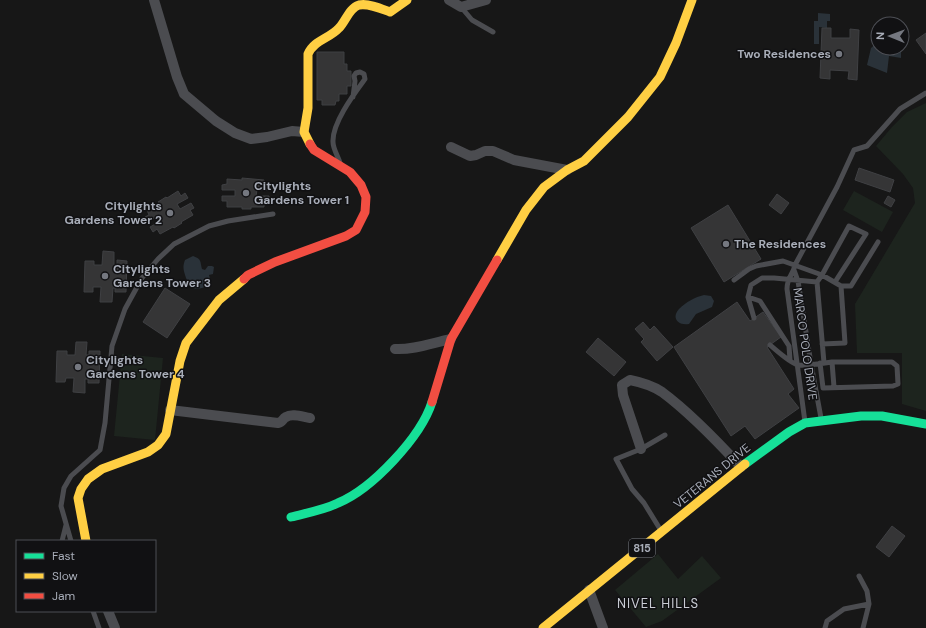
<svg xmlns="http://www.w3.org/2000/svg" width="926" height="628" font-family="'DM Sans',sans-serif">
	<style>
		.green { fill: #1d241e }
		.water { fill: #2a3239 }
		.building { fill: #353536; stroke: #3f4043 }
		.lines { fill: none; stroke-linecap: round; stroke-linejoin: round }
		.lane { stroke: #4b4c50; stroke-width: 5 }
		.street { stroke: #4b4c50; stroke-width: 10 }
		.fast { stroke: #16e098; stroke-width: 9 }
		.slow { stroke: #ffcf43; stroke-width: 9 }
		.jam { stroke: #f24e42; stroke-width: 9 }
		.poi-dot { fill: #757880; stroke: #111113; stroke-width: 1.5 }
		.labels { text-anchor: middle; stroke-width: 3; stroke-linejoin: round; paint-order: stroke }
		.shield { fill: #111113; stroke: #7b7e86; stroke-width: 1 }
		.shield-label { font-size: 11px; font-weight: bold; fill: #a8adb8 }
		.poi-label { font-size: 12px; font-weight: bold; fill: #a8adb8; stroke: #111113; text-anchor: start }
		.street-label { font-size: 12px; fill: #a8adb8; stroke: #111113 }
		.neighbourhood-label { font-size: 13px; letter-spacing: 1px; fill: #c9ccd4; stroke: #111113 }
	</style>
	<rect width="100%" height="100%" fill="#171717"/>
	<path class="green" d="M926 103V411L902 404V353H857L855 304 915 203 913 188 903 174 876 146 892 127 907 112Z
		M854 191 893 212 882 232 843 210Z
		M122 354 163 358 155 440 114 436Z
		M658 554 678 579 702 556 721 578 662 621 646 627 615 590Z"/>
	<path class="water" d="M818 13 830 14V21H827V28L819 27V44H814V21H818Z
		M877 43H878V48H898L901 50V58L889 56 887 73 867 65 871 48Z
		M193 256C202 259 200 262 202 269L205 270 208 266H212L214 267 213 274 209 275C213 286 199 292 191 287 187 284 188 281 186 278 184 271 182 268 185 260Z
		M704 295 711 296 714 301 712 307 696 314 689 324C678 326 671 318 679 309 686 302 695 297 704 295Z"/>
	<path class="building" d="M822 28H831V38H850V29L859 30 857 80 848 79 849 71 830 70V79L820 78Z
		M926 33V54L916 40Z
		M317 52H344V64H347V71H351V86H347V94H339V101H336L335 105H322V100H317Z
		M859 168 894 180 890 192 855 180Z
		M242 178 264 180V184L269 185V190H257L256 196H269V202H264V207H251V209H242V207H227V201H222V196H235V190H222V185L227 184V179L242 180Z
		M178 191 181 196 185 193 188 198 177 204 180 209 191 203 194 208 190 210 193 215 181 222 182 223 174 228 173 227 160 234 157 229 153 232 150 227 161 221 158 216 148 222 145 217 149 215 147 210 159 203 158 202 166 197 167 198Z
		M777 194 789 203 781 214 769 205Z
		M888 196 895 200 891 207 884 203Z
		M728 205 761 259 724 282 691 228Z
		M103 251 114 252V265H117V260L127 261 126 292H115V288H113L112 302H100L101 287H93V292H84L85 261H94V265H102Z
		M165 288 190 304 167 338 143 322Z
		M737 302 750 321 763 312 781 337 767 347 794 389 788 394 799 408 755 439 745 426 731 436 674 347Z
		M643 322 650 330 654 326 673 347 657 361 641 342 644 339 635 329Z
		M598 338 626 362 614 376 586 352Z
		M76 342H87L86 355H89V351H100L99 383H88V379H85V393L73 392 74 378H66L65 382H56L57 351H67V355H75Z
		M892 526 905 536 889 557 876 547Z"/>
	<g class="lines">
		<path class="lane" d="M461 7 472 20 493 32
			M340 163C338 156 333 149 333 142 332 123 354 94 365 79L364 74 360 72 356 73 354 76 355 81 353 97
			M794 270 798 281 811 364 821 418
			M734 280 749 269 756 266 783 261 822 275 841 286H851L878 242
			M748 297 760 301 789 346 790 360
			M754 318 748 297 751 285 762 278H774L817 282
			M822 344 845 343 841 286
			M770 345C776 350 790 363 798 365 803 366 825 363 832 362H892L897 366 898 384 893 386 823 388 820 363
			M832 362 834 387
			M824 363 817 282 822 275 849 226 866 234 835 282
			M805 422 787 289C787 277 793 275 795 265L837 187 854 150 867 146 900 109 926 93
			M660 529 644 503 632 489 616 459 641 449 665 435
			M62 541 66 525
			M71 541 61 506 64 488 71 476 100 450 105 423 112 346 125 309 142 278 158 259 174 244 209 226 228 221 273 214
			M859 576 867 591 869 604 863 628
			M93 611 99 628
			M825 628 827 621 844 609 869 604"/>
		<path class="street" d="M154 0 177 77 184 94 216 121 235 133 251 139 267 137 292 131 304 132
			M449 0 461 7 486 0
			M451 147 470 156 476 155 485 151H493L514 160 567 170
			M395 349C414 350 432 343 451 339
			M170 410 278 423C283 422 282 419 286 417 292 413 303 417 310 418
			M641 449 623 395 622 385 630 380C640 382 653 386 662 392 689 412 718 442 741 467
			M589 590 603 628
			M108 611 115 628"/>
		<path class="fast" d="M745 464 789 432 805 423 861 416H882L926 424
			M291 517C306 513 324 510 338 503 372 489 421 437 432 402"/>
		<path class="slow" d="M310 144 304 132 308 108V54C314 40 329 39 339 28 346 21 349 8 359 5 369 3 382 9 390 12L407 0
			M497 260 526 210 544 187 567 170 584 161 628 117 660 77 676 43 692 0
			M86 541 78 498 81 489 88 479 102 469 148 452 158 445 166 434 180 361 186 343 219 300 244 279
			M543 628 745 464"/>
		<path class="jam" d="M244 279 248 275 275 262 346 236 356 230 365 212 366 197 361 185 350 172 314 150 310 144
			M432 402 451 339 497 260"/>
	</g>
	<g class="poi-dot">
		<circle cx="839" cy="54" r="4"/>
		<circle cx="246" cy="193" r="4"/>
		<circle cx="170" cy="213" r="4"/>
		<circle cx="726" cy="244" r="4"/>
		<circle cx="105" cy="276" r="4"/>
		<circle cx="78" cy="367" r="4"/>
	</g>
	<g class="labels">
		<rect class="shield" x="629" y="539" width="26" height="18" rx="3"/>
		<g class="shield-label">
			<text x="642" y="552">815</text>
		</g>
		<g class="poi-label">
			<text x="831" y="58" text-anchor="end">Two Residences</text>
			<text x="254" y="190">Citylights<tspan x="254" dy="14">Gardens Tower 1</tspan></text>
			<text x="162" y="210" text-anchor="end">Citylights<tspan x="162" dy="14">Gardens Tower 2</tspan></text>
			<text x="734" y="248">The Residences</text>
			<text x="113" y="273">Citylights<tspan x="113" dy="14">Gardens Tower 3</tspan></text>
			<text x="86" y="364">Citylights<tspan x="86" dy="14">Gardens Tower 4</tspan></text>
		</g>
		<g class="street-label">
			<text transform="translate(805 344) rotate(82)" y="4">MARCO POLO DRIVE</text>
			<text transform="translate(712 476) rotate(-39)" y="4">VETERANS DRIVE</text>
		</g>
		<g class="neighbourhood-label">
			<text x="658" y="608">NIVEL HILLS</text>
		</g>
	</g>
	<rect x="16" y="540" width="140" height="72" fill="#111113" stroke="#4d4f55"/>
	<rect x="24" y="553" width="20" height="6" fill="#16e098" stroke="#4d4f55"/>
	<text x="52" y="560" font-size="12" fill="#a8adb8">Fast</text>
	<rect x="24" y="573" width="20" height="6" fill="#ffcf43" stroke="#4d4f55"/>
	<text x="52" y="580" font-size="12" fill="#a8adb8">Slow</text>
	<rect x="24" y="593" width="20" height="6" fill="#f24e42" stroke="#4d4f55"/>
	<text x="52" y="600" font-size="12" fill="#a8adb8">Jam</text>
	<g transform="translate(890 36) rotate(271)"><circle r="19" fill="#111113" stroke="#4d4f55"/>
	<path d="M0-3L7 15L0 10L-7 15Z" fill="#757880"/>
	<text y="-6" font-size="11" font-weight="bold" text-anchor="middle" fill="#a8adb8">N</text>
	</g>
</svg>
